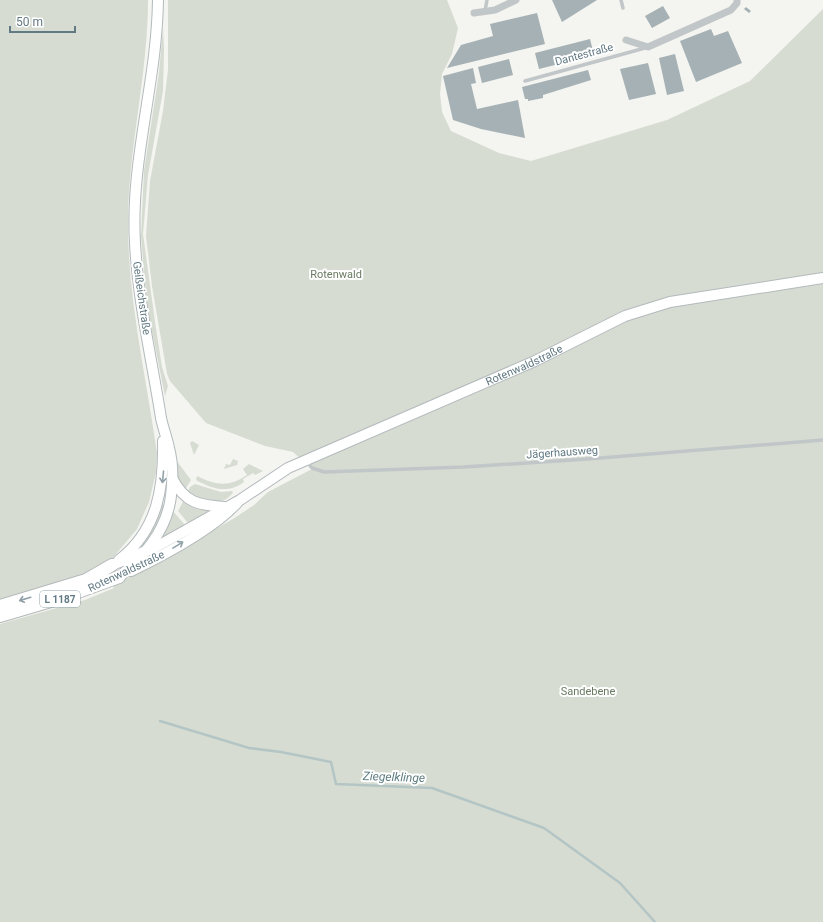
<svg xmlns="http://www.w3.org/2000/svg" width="823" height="922" font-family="Roboto,sans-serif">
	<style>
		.green { fill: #d6dcd1 }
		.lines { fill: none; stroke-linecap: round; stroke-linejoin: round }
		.stream { stroke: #b4c5c6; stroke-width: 2.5 }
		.building { fill: #a5b1b4 }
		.secondary-casing { stroke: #b3babd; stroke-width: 12 }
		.trunk-casing { stroke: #b3b8ba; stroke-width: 14 }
		.service { stroke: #c1c6c8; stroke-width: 3.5 }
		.minor { stroke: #c1c6c8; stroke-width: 7 }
		.secondary { stroke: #fff; stroke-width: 10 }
		.trunk { stroke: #fff; stroke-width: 12 }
		.oneway { stroke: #90a1a8 }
		.labels { text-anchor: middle; stroke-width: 4; stroke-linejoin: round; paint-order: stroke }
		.shield { fill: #fff; stroke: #90a1a8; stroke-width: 1 }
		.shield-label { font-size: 10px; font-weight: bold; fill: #617983 }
		.street-label { font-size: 11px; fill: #617983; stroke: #fff }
		.park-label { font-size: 11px; fill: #697a61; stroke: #fff }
		.water-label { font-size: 12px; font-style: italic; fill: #5d7c80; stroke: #fff }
	</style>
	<rect width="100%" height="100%" fill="#f4f4f0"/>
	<path class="green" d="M0 0H148C148 73 129 145 128 218 127 297 146 375 157 453L156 472 149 502 137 529 111 560 79 577 0 602Z
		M168 0H447L458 28 452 54 442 74 440 94 442 112 451 131 499 153 531 161 667 120 750 81 823 9V922H0V624L85 600 114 588 113 586 233 519 254 505 268 492 312 469 293 452 265 446 206 423 170 381 167 374 152 286 146 236 150 181 163 111 168 70Z
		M163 28 164 49 163 91 148 175 143 234 156 329 162 367 168 386 165 396 147 306 141 236 144 171 159 73Z
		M192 441 199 445 194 455 190 443Z
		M233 459 238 461 237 465 224 469 226 464 230 465Z
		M176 460 191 480 185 490 175 474Z
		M249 464 263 471 255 475 253 473 243 479 244 482C228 494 212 489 196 480L197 476C217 486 229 487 247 475L243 469Z
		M195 484 221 492 232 491 233 493C219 509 202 501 187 493L190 487Z
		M184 500 210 510 192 522H187L178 511Z
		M162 504 166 506 163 516 149 543 136 552 154 524Z
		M172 510 185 525 160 539Z"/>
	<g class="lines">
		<path class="stream" d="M160 721 249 748 281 752 331 762 336 784 432 788 544 828 620 883 655 922"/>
	</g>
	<path class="building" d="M552 0H597L562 22Z
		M663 6 670 18 652 28 645 16Z
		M746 7 751 11 749 13 744 9Z
		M537 13 545 44 447 68 461 45 493 36 490 24Z
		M711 29 714 36 728 31 742 63 696 82 680 41Z
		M590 39 594 55 539 69 535 53Z
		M675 54 684 91 667 95 659 58Z
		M509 59 513 75 482 83 478 67Z
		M648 63 656 94 629 100 620 69Z
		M473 68 476 83 471 84 477 109 518 100 525 138 481 129 453 120 443 76Z
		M588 70 591 80 543 95V98L528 101V99H525L522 87Z"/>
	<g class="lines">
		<g class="secondary-casing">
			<g id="secondary">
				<path d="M172 478C185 503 198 505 224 507"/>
				<path d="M119 560C158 530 164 487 163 441"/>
				<path id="s1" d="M112 565 156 547 240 500 288 468 535 361 625 316 670 302 823 278"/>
				<path d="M131 571C164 555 212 530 237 503"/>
				<path d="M119 577C145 556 167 530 171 496 173 480 173 463 169 448 167 438 163 428 161 418 152 360 138 302 135 243 130 161 157 82 158 0"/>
			</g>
		</g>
		<g class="trunk-casing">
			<path id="trunk" d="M0 606 86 580 112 565
				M0 616 61 598 119 577"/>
		</g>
		<path class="service" d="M621 0 623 8
			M485 11 487 0
			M525 81 645 48
			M307 462 312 468 324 472 464 467 588 459 823 440"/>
		<path class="minor" d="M474 13 495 10 516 0
			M626 40 648 47 731 10 737 3V0"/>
		<use href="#secondary" class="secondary"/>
		<use href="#trunk" class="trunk"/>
	</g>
	<defs><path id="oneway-shaft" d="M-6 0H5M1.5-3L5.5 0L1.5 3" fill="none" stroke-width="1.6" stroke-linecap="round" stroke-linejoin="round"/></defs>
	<g class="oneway">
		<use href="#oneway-shaft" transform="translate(163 477) rotate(95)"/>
		<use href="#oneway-shaft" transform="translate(178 545) rotate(-32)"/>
		<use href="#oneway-shaft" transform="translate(25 599) rotate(164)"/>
	</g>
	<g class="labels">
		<rect class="shield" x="40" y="591" width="40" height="16" rx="3"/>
		<g class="shield-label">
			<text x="60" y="603">L 1187</text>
		</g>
		<g class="street-label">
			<text transform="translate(584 54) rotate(-15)" y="4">Dantestraße</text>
			<text transform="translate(142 298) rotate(82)" y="4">Geißeichstraße</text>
			<text dy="4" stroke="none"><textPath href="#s1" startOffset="459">Rotenwaldstraße</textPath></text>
			<text transform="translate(562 452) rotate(-4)" y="4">Jägerhausweg</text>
			<text transform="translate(126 571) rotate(-25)" y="4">Rotenwaldstraße</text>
		</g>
		<g class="park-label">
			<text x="336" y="278">Rotenwald</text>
			<text x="588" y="695">Sandebene</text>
		</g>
		<g class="water-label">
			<text transform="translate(394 777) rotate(2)" y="4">Ziegelklinge</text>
		</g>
	</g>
	<path d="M10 26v6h65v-6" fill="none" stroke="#617983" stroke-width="2"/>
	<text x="16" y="26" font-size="12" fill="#617983" stroke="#ffffff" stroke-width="3" paint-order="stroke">50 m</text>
</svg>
